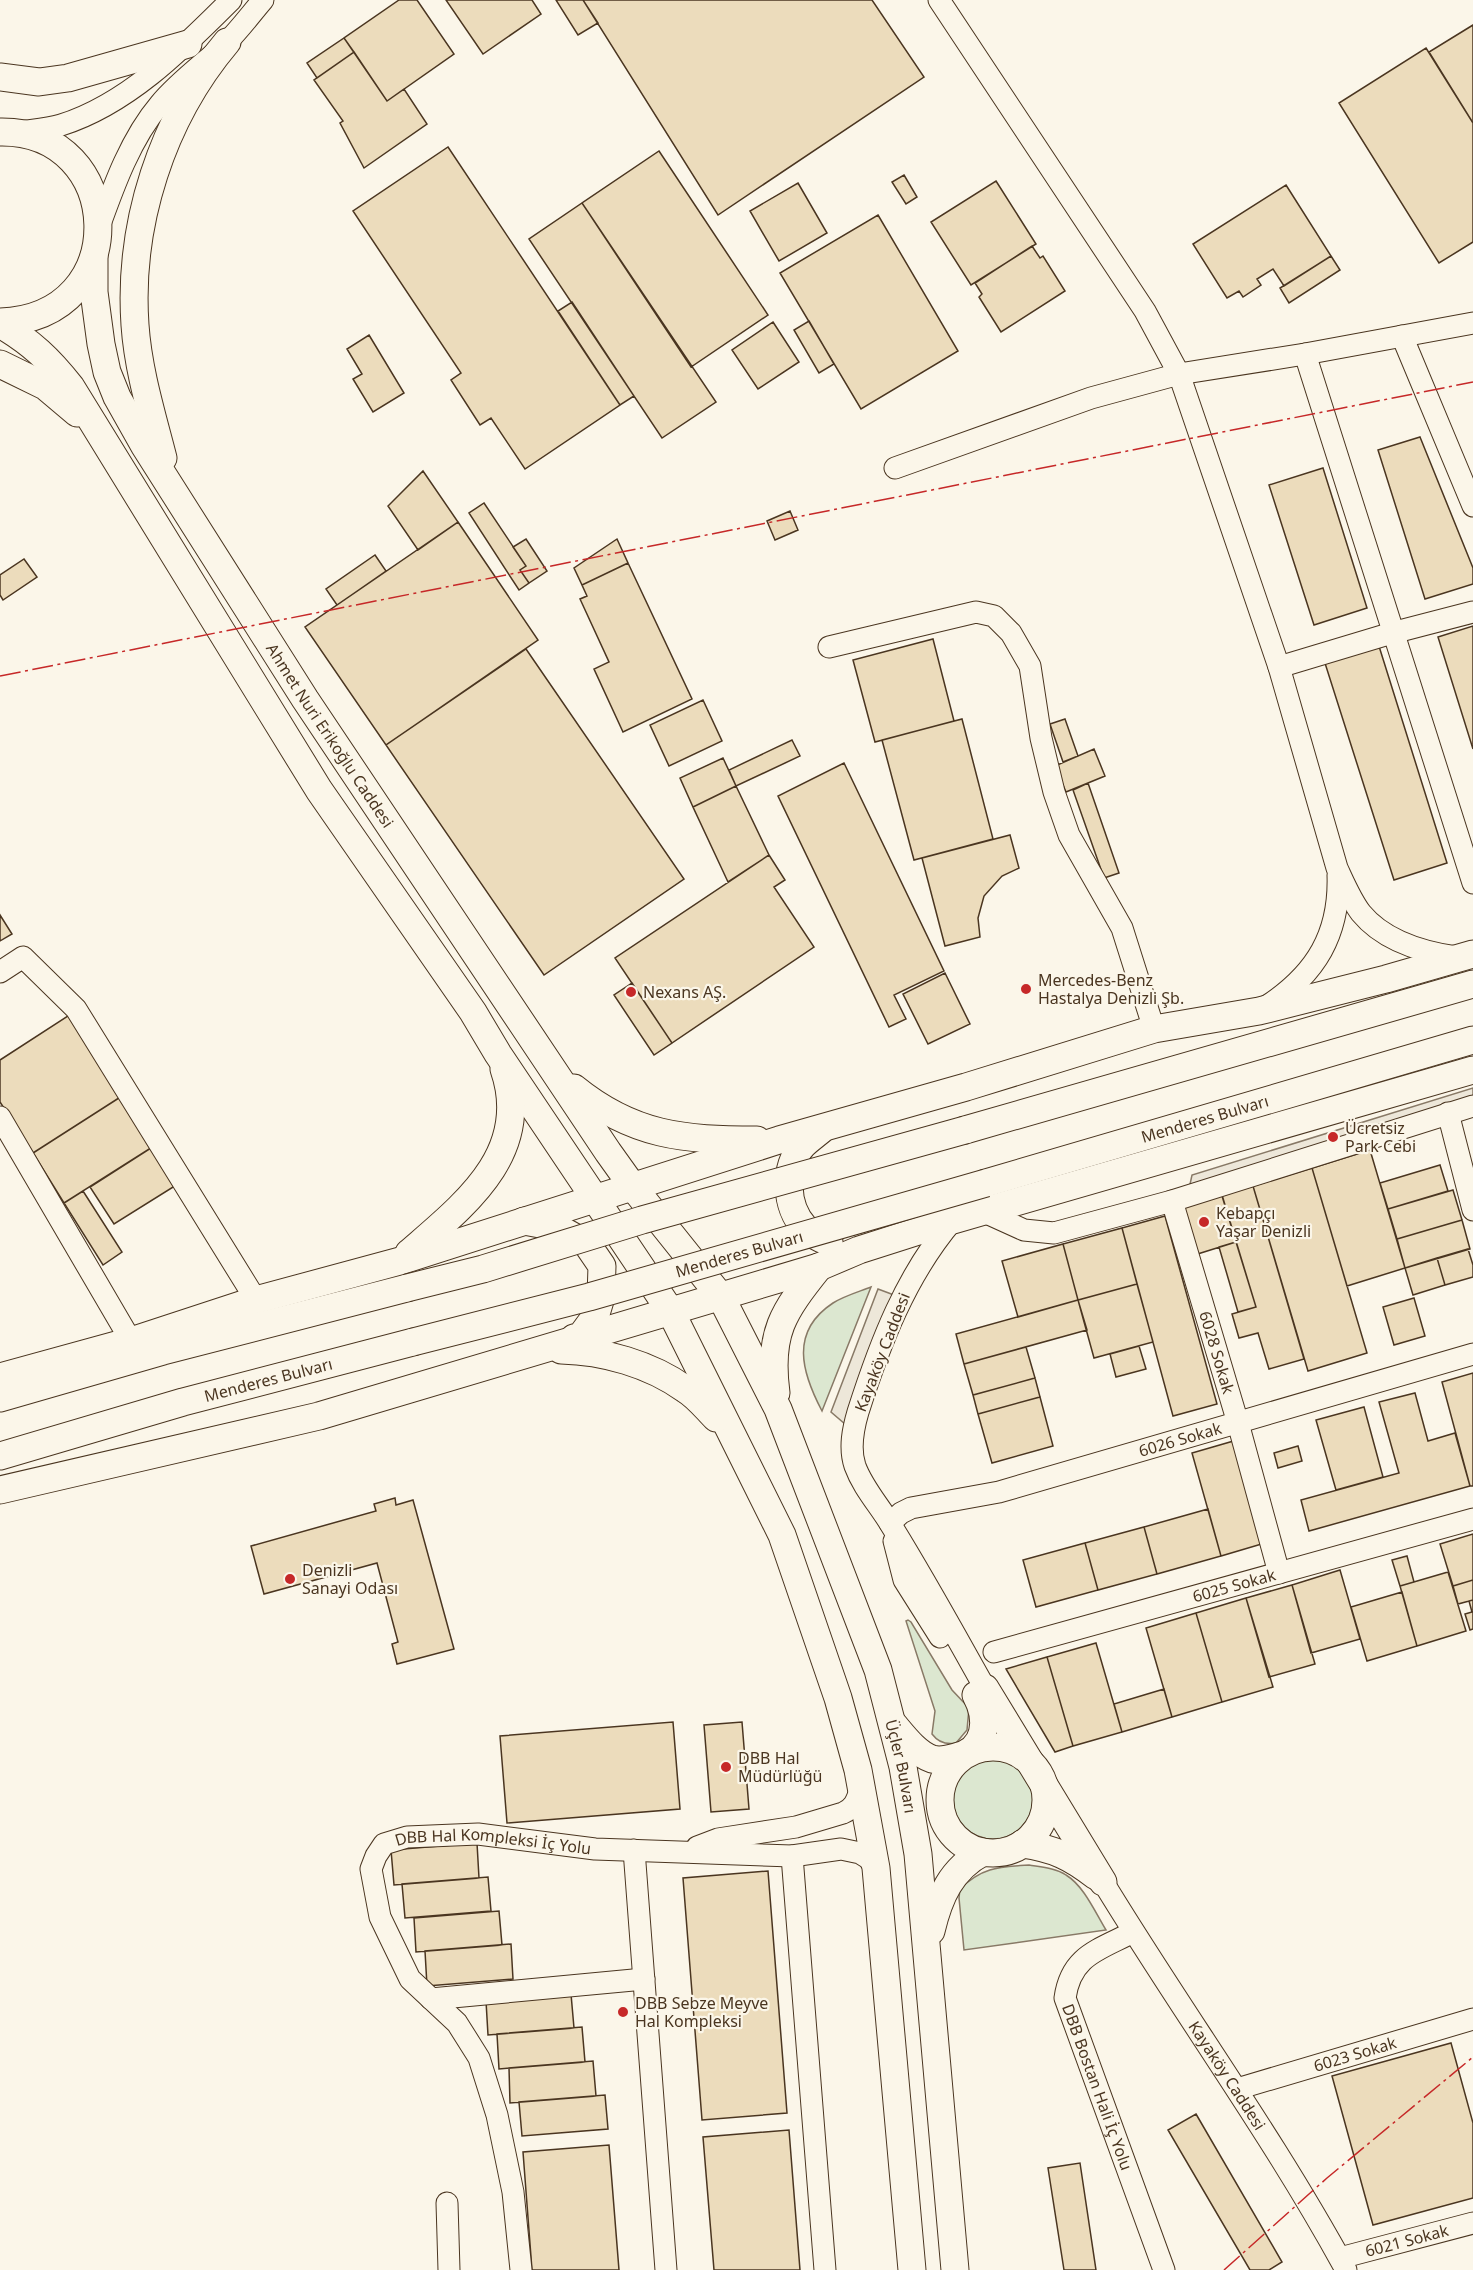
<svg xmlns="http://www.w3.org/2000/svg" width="1473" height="2270" font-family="'Noto Sans',sans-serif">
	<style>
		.green { fill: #dce7d0; stroke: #887966; stroke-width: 1.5 }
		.parking { fill: #ede7d9; stroke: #887966; stroke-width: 1.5 }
		.building { fill: #ecdcbc; stroke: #4a3520; stroke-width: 1.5 }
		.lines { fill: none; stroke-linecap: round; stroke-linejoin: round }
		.minor-casing { stroke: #4a3520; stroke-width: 23 }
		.major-casing { stroke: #4a3520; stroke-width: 29 }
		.minor { stroke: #fbf6e9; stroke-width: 21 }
		.major { stroke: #fbf6e9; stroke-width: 27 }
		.major-bridge-casing { stroke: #4a3520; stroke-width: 29; stroke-linecap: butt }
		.major-bridge { stroke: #fbf6e9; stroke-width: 27 }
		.power { stroke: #c62828; stroke-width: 1.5; stroke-dasharray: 21 4.5 3 4.5; stroke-linecap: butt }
		.poi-dot { fill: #c62828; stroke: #fbf6e9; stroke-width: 2 }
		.labels { text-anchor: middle; stroke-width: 4.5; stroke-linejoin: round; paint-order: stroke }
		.street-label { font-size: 16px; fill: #4a3520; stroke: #fbf6e9 }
		.poi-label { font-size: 16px; fill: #4a3520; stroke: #fbf6e9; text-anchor: start }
	</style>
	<rect width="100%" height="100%" fill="#fbf6e9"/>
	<path class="green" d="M871 1287 822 1411C802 1373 789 1332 833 1303 844 1296 858 1292 871 1287Z
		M908 1620 911 1622 952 1690 969 1708 967 1730 956 1743C946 1745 938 1742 932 1734L935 1711 906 1621Z
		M953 1799a40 40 0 1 1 80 0a40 40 0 1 1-80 0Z
		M1029 1865C1041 1867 1056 1868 1066 1875 1084 1886 1095 1912 1106 1930L964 1950 959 1898 960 1889C982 1867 999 1867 1029 1865Z"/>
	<path class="parking" d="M1473 1088V1099L1189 1189 1192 1175Z
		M878 1289 894 1295 845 1424 831 1412Z"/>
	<path class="building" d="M399 0H417L454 54 387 101 344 38Z
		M446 0H532L541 14 483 54Z
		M556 0H583L598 23 578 35Z
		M583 0H872L924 77 718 215Z
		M1473 25V123L1429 52Z
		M344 38 354 52 317 78 307 63Z
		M1426 48 1473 123V242L1439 263 1339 103Z
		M354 52 387 101 404 89 427 124 364 168 340 123 343 121 314 80Z
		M448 147 620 405 525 469 491 418 480 425 451 380 461 373 353 211Z
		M659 151 768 315 691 367 582 203Z
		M904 175 917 197 906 204 892 182Z
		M996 181 1036 244 971 285 931 222Z
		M798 183 827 233 779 261 750 211Z
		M1286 185 1331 256 1284 286 1273 269 1257 279 1261 285 1243 297 1239 291 1227 298 1193 244Z
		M582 203 716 402 662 438 529 239Z
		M878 215 958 351 861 409 780 273Z
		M1032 246 1040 258 1043 256 1065 291 1001 332 979 297 982 294 975 283Z
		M1331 256 1340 270 1289 303 1280 288Z
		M572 302 634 396 620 405 558 311Z
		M809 321 834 364 819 373 794 330Z
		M773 322 799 362 758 389 732 350Z
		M369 335 404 393 373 412 353 379 362 374 347 349Z
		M1420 437 1473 568V584L1425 599 1378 450Z
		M1323 468 1367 608 1314 625 1269 485Z
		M423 471 458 522 418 550 388 506Z
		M484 503 526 566 520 570 529 583 519 590 469 513Z
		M790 511 798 530 775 540 767 521Z
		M458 522 538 640 386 745 305 627Z
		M526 539 547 571 529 583 520 570 526 566 513 547Z
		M617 539 628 563 582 585 574 568Z
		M375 555 386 571 337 605 326 589Z
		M24 559 37 577 3 600 0 595V575Z
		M628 563 692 699 623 732 594 669 609 662 580 599 587 596 582 585Z
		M1473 626V749L1438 637Z
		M933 639 954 721 875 742 853 660Z
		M1378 643 1447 863 1394 880 1324 660Z
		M526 649 684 879 544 975 386 745Z
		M703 700 722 741 669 766 650 725Z
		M962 719 993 839 914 860 882 740Z
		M1065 719 1078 756 1063 762 1050 724Z
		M792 740 800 756 736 786 729 770Z
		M1094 749 1105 776 1066 792 1055 766Z
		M723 758 736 786 693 807 680 778Z
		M844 763 944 971 894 995 906 1019 889 1027 778 796Z
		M1088 783 1119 873 1104 878 1073 790Z
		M736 786 769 855 728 882 693 807Z
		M1010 835 1019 868 1002 876 984 896 978 918 980 937 945 946 922 858Z
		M769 855 785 880 774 887 814 947 672 1043 615 958Z
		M0 915 12 934 0 941Z
		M945 973 970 1024 928 1044 903 994Z
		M632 983 672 1043 654 1055 614 995Z
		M71 1014 122 1096 33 1153 0 1102V1060Z
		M122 1096 154 1146 64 1203 33 1153Z
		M154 1146 178 1184 114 1224 90 1187Z
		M1370 1150 1405 1268 1347 1286 1312 1168Z
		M1440 1165 1448 1191 1388 1209 1380 1183Z
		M1312 1168 1367 1353 1308 1371 1253 1186Z
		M1219 1186 1236 1242 1188 1257 1172 1201Z
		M1253 1186 1304 1359 1269 1369 1258 1333 1239 1338 1232 1314 1256 1307 1222 1195Z
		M1453 1190 1462 1220 1397 1239 1388 1209Z
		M83 1191 122 1252 103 1265 64 1203Z
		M1165 1216 1217 1404 1173 1416 1122 1228Z
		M1462 1220 1470 1249 1405 1268 1397 1239Z
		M1122 1228 1137 1284 1078 1300 1063 1244Z
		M1236 1242 1256 1307 1238 1312 1219 1247Z
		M1063 1244 1078 1300 1018 1317 1002 1261Z
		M1468 1249 1473 1265V1277L1445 1285 1437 1258Z
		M1437 1258 1445 1285 1413 1295 1405 1268Z
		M1137 1284 1153 1342 1094 1358 1078 1300Z
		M1414 1298 1425 1336 1394 1345 1383 1307Z
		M1078 1300 1087 1330 964 1364 956 1334Z
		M1139 1346 1146 1369 1116 1377 1110 1354Z
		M1026 1347 1035 1378 973 1395 964 1364Z
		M1473 1373V1486H1470L1442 1382Z
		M1035 1378 1040 1397 978 1414 973 1395Z
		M1415 1393 1428 1441 1455 1433 1470 1486 1309 1531 1301 1500 1399 1473 1379 1402Z
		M1040 1397 1053 1446 992 1463 978 1414Z
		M1364 1407 1383 1477 1336 1490 1316 1420Z
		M1237 1440 1265 1543 1221 1556 1192 1453Z
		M1298 1446 1302 1461 1278 1468 1274 1453Z
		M395 1498 396 1505 413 1500 454 1649 397 1664 392 1644 398 1642 377 1563 264 1594 251 1546 376 1511 374 1504Z
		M1208 1509 1221 1556 1157 1574 1144 1527Z
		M1144 1527 1157 1574 1098 1590 1085 1543Z
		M1473 1534V1580L1453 1586 1440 1544Z
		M1085 1543 1098 1590 1036 1607 1023 1560Z
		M1407 1556 1414 1582 1400 1586 1392 1560Z
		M1340 1570 1360 1639 1311 1653 1292 1585Z
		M1448 1572 1466 1631 1417 1646 1400 1586Z
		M1473 1580V1600L1458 1604 1453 1586Z
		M1292 1585 1315 1664 1269 1677 1246 1598Z
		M1402 1592 1417 1646 1367 1661 1351 1607Z
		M1246 1598 1273 1687 1222 1702 1196 1613Z
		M1473 1600V1629L1470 1630 1465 1614 1472 1612 1469 1601Z
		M1196 1613 1222 1702 1172 1717 1146 1628Z
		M1096 1643 1122 1732 1073 1746 1047 1657Z
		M1047 1657 1073 1746 1055 1752 1006 1669Z
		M1164 1689 1172 1717 1122 1732 1114 1704Z
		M673 1722 680 1809 507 1823 500 1736Z
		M742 1722 749 1809 711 1812 704 1725Z
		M477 1843 479 1878 394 1885 391 1850Z
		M768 1871 787 2113 702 2120 683 1878Z
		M488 1877 491 1911 405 1918 402 1884Z
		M499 1911 502 1945 416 1952 414 1918Z
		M511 1944 513 1979 427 1986 425 1951Z
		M571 1994 574 2028 488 2035 486 2001Z
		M582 2027 585 2062 499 2069 497 2034Z
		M1451 2043 1473 2123V2198L1373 2225 1332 2076Z
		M593 2061 596 2096 510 2103 509 2068Z
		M605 2095 608 2129 522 2136 519 2102Z
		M1196 2114 1282 2262 1269 2270H1250L1168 2130Z
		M789 2130 800 2270H714L703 2137Z
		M609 2145 619 2270H532L523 2152Z
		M1080 2163 1096 2270H1064L1048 2168Z"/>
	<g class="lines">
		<g class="minor-casing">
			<g id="minor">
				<path d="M939 0 1145 311 1179 374 1279 667 1337 868C1344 883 1351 900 1361 913 1384 941 1422 952 1456 957"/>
				<path d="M20 132C33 130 48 129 61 125 128 104 182 49 231 0"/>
				<path d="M99 227C114 185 131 138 160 104 180 80 205 63 227 42 240 29 251 14 263 0"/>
				<path d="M1402 336 1473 506"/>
				<path d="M1305 354 1473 883"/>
				<path d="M895 468 1091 398 1179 374 1305 354 1473 323"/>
				<path d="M829 647 976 612 994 616 1011 633 1030 666 1041 738 1054 792 1069 835 1122 928 1154 1029"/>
				<path d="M1279 667 1392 633 1473 612"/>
				<path d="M0 972 23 957 76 1009 256 1300"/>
				<path d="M1267 1006C1316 974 1340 934 1338 875"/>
				<path d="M1448 1113 1473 1210"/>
				<path d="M0 1117 131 1341"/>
				<path id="s1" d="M1172 1201 1238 1423 1279 1573"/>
				<path d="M982 1211 1024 1230 1054 1233 1172 1201 1473 1106"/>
				<path d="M953 1220C906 1275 880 1343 858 1412 853 1429 849 1448 855 1466 863 1488 879 1505 891 1525 924 1578 954 1633 985 1688"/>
				<path id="s2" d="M890 1523 901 1513 911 1508 999 1492 1473 1354"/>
				<path d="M894 1541 904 1580 940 1637"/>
				<path id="s3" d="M994 1652 1473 1519"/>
				<path d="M697 1847 718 1839 796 1827 843 1813C855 1808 857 1799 861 1788"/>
				<path d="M634 1850 666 2270"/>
				<path d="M792 1856 825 2270"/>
				<path id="s4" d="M1103 1882C1182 2012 1273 2136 1346 2270"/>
				<path id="s5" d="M1133 1932C1099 1950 1071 1955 1065 1998L1164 2270"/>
				<path d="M431 1999 644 1979"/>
				<path id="s6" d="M1237 2089 1473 2019"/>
				<path d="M447 2203 449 2270"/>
				<path id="s7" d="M1340 2258 1473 2223"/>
				<path id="s8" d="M521 2270 513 2192 497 2115 479 2058 457 2023 410 1979 380 1917 371 1869 376 1856 384 1844 407 1837 478 1834 595 1849 792 1856 841 1849 860 1853 868 1858 876 1868"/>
			</g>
		</g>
		<g class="major-casing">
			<g id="major">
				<path d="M0 77 39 82 68 78 188 44"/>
				<path d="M0 132C126 130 135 318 0 322"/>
				<path id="s9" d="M94 257V292L101 344 107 372 117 397 144 445 305 699 608 1152 633 1187 721 1297 778 1409 878 1670 903 1767 918 1854 955 2270"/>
				<path d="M0 324C31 342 49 359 71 387L319 790 473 1012 498 1054 671 1312 782 1535 838 1698 858 1770 876 1868 912 2270"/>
				<path d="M0 364 45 386 77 413"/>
				<path d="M163 458C152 415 138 370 135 325 128 224 162 119 227 42"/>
				<path d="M574 1088C633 1136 684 1140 757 1140"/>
				<path d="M821 1130C815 1135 808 1140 803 1145 783 1166 785 1207 805 1228 811 1234 821 1239 829 1242"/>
				<path d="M965 1130 1473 984"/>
				<path id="s10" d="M986 1183 1473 1040"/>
				<path d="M524 1221 556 1227 587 1244 602 1266 601 1297 595 1317 581 1336 574 1338"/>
				<path d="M409 1253C464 1205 533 1153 504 1069"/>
				<path d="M561 1350C604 1351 650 1364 685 1389 697 1396 706 1408 716 1418"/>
				<path d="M0 1377 131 1341 256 1300 400 1261 779 1140 966 1087 1154 1029 1259 1011 1386 979 1473 954"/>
				<path d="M776 1393C768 1333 783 1312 819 1267"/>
				<path d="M0 1398 163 1351 407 1288"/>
				<path id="s11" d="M0 1456 183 1402 413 1342"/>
				<path d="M0 1490 319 1416 819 1267 859 1250 953 1220 1473 1070"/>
				<path d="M985 1688 1103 1882"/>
				<path d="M894 1725C904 1737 917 1754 932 1759 939 1761 949 1759 956 1757 987 1750 989 1719 976 1695"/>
				<circle cx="993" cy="1800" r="53"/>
				<path d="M1022 1844C1055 1849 1070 1856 1096 1876"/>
				<path d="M931 1931C939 1897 951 1869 983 1852"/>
			</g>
		</g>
		<use href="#minor" class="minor"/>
		<use href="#major" class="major"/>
		<g class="major-bridge-casing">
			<g id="major-bridge">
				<path d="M407 1288 483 1269 642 1220 965 1130"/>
				<path id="s12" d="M413 1342 589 1297 986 1183"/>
			</g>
		</g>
		<use href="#major-bridge" class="major-bridge"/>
		<path class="power" d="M0 676 1473 382
			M1224 2270 1327 2178 1473 2057"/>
	</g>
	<g class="poi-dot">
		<circle cx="1026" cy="989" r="6"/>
		<circle cx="631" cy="992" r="6"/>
		<circle cx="1333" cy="1137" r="6"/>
		<circle cx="1204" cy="1222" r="6"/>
		<circle cx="290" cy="1579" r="6"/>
		<circle cx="726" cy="1767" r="6"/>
		<circle cx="623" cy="2012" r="6"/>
	</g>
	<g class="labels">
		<g class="street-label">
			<text dy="6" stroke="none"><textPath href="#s9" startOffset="543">Ahmet Nuri Erikoğlu Caddesi</textPath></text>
			<text dy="6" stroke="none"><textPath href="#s10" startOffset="228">Menderes Bulvarı</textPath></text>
			<text dy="6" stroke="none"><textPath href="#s12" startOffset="338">Menderes Bulvarı</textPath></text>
			<text transform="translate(882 1352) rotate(-69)" y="6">Kayaköy Caddesi</text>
			<text dy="6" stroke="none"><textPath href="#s1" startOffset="158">6028 Sokak</textPath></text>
			<text dy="6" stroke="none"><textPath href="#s11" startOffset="279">Menderes Bulvarı</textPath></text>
			<text dy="6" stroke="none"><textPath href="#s2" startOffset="304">6026 Sokak</textPath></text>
			<text dy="6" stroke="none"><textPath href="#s3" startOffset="249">6025 Sokak</textPath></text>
			<text dy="6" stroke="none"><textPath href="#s9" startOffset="1732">Üçler Bulvarı</textPath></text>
			<text dy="6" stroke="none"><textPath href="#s8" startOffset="579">DBB Hal Kompleksi İç Yolu</textPath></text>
			<text dy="6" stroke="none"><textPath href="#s6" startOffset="123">6023 Sokak</textPath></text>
			<text dy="6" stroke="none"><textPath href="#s4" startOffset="230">Kayaköy Caddesi</textPath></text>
			<text dy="6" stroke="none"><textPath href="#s5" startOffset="195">DBB Bostan Hali İç Yolu</textPath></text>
			<text dy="6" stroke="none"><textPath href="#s7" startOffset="69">6021 Sokak</textPath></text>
		</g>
		<g class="poi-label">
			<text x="1038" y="986">Mercedes-Benz<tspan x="1038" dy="18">Hastalya Denizli Şb.</tspan></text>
			<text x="643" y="998">Nexans AŞ.</text>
			<text x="1345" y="1134">Ücretsiz<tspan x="1345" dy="18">Park Cebi</tspan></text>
			<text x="1216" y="1219">Kebapçı<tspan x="1216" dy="18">Yaşar Denizli</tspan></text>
			<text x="302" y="1576">Denizli<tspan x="302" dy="18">Sanayi Odası</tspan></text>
			<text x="738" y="1764">DBB Hal<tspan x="738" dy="18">Müdürlüğü</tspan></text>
			<text x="635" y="2009">DBB Sebze Meyve<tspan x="635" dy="18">Hal Kompleksi</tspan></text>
		</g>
	</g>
</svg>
